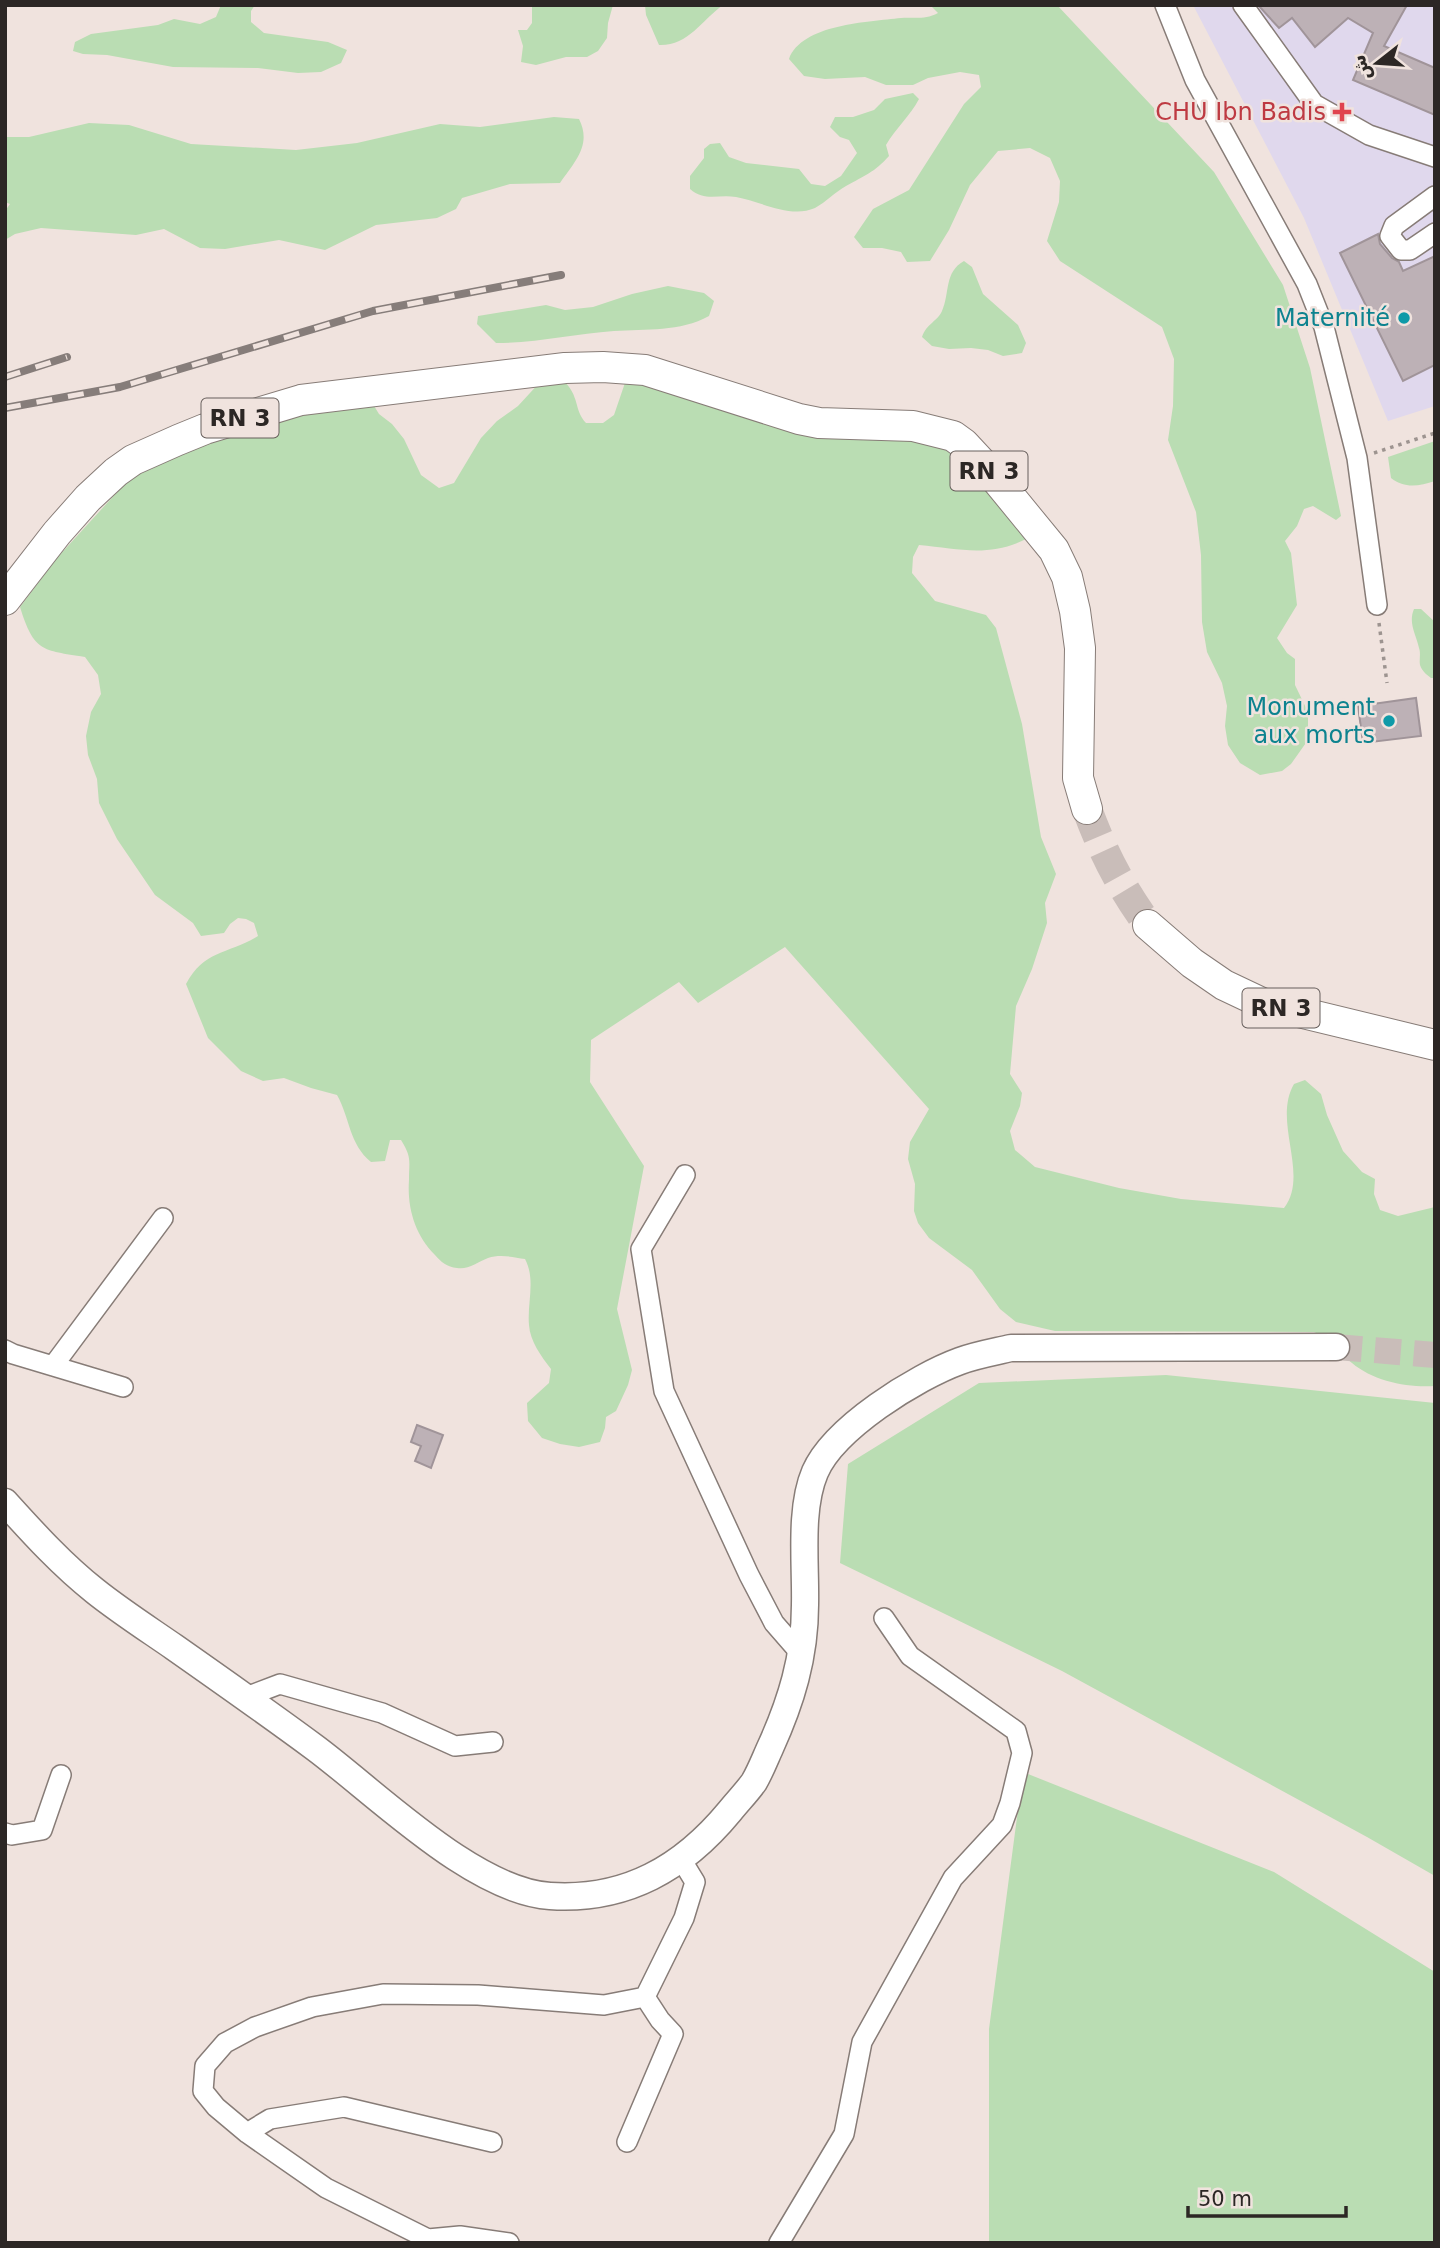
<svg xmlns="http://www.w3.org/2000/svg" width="1440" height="2248" font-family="'DejaVu Sans','Noto Naskh Arabic',sans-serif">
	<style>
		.medical { fill: #e0d8ed }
		.green { fill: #baddb3 }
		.building { fill: #bdb1b6; stroke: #a09499; stroke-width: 2 }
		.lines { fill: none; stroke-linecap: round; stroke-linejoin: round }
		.secondary-tunnel { stroke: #c9bdb9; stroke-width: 26; stroke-dasharray: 26 13; stroke-linecap: butt }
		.primary-tunnel { stroke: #c9bdb9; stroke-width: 30; stroke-dasharray: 30 15; stroke-linecap: butt }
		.minor-casing { stroke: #877c77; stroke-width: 22 }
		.secondary-casing { stroke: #877c77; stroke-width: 29 }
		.primary-casing { stroke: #877c77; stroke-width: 32 }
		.path { stroke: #9d9490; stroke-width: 3.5; stroke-dasharray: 3.5 5; stroke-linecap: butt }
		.minor { stroke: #fff; stroke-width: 19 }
		.secondary { stroke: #fff; stroke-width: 26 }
		.primary { stroke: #fff; stroke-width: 30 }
		.rail-casing { stroke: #867d7a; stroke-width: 8 }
		.rail { stroke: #f0e3de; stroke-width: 5; stroke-dasharray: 16; stroke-linecap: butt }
		.health-dot { fill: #e0444e; stroke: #f0e3de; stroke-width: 2.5 }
		.culture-dot { fill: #0f9aa8; stroke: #f0e3de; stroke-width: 2.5 }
		.labels { text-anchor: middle; stroke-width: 5; stroke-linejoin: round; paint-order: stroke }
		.shield { fill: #f0e3de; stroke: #675f5c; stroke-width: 2 }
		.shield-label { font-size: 23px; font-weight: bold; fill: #2c2725 }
		.health-label { font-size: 24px; fill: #be3a42; stroke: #f0e3de; text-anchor: end }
		.culture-label { font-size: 24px; fill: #0d838f; stroke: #f0e3de; text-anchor: end }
	</style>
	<rect width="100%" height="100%" fill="#f0e3de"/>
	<path class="medical" d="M1193 5H1435V406L1388 421 1304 218Z"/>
	<path class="green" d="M221 5H255L251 11V22L264 33 328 42 347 50 341 63 321 72 298 73 258 68 173 67 107 55 83 54 73 51 75 42 91 34 158 25 174 19 200 24 216 17Z
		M532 5H613L608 23 607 38 598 51 587 57H566L536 65 521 62 523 46 518 30H527L532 23Z
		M645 5H723C701 21 688 46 659 45L646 15Z
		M930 5H1057L1214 172 1283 285 1310 368 1341 516 1336 520 1313 506 1304 509 1297 526 1285 541 1291 553 1297 605 1277 638 1287 653 1295 659V685L1308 712V740L1291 764 1282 771 1260 775 1240 763 1228 745 1225 726 1227 706 1222 683 1207 652 1202 622 1201 555 1196 512 1168 440 1173 406 1174 359 1162 327 1060 261 1047 241 1059 202 1060 181 1050 158 1030 148 998 151 970 185 949 230 930 261 907 262 901 252 882 248H863L854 237 873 209 909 190 964 104 981 87 979 75 960 72 928 78 913 85H886L865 77 825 79 804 76 789 59C802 24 868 22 901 18 915 17 925 20 938 13Z
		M913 93 919 99C910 116 896 128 886 145L889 156C875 172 864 176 846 186 835 192 826 202 815 208 790 219 760 201 736 197 718 194 705 202 690 189V176L704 158V149L710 144 720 143 729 157 746 163 799 169 811 184 825 186 841 176 857 153 849 140 840 137 830 127 835 117H853L874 110 885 99Z
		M554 117 579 119C592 145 575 161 560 183L510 184 462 198 456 209 437 218 376 225 325 250 279 240 225 249 200 248 164 229 136 235 41 228 15 234 5 240V211L10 204 5 202V137H29L89 123 129 125 191 144 296 150 357 143 440 124 480 127Z
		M964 261 972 267 983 294 1018 325 1026 343 1022 353 1003 356 988 350 971 348 949 349 932 346 922 337C927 323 937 322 942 311 950 293 944 272 964 261Z
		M668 286 704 293 714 301 709 316C680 332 646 329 614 331 574 334 536 343 496 343L477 324 478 316 546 305 565 310 593 307 632 294Z
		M627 377 906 435 939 445 952 453 1030 537C991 558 961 549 919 545L913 557 912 573 935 601 986 615 996 628 1022 724 1041 837 1056 874 1045 903 1047 923 1032 969 1016 1006 1010 1074 1022 1093 1020 1106 1010 1131 1015 1150 1035 1167 1119 1188 1181 1199 1284 1208C1310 1174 1272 1122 1294 1084L1305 1080 1321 1094 1327 1115 1343 1151 1362 1172 1375 1179 1374 1194 1380 1210 1398 1216 1435 1207V1386C1408 1388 1373 1381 1352 1363 1337 1351 1332 1340 1314 1332L1055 1331 1016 1322 1000 1309 972 1270 929 1238 918 1223 914 1211 915 1184 908 1159 910 1142 929 1109 785 947 698 1003 679 982 591 1040 590 1082 644 1166 617 1309 632 1370 628 1385 616 1411 606 1417 605 1428 600 1442 579 1447 560 1444 542 1438 528 1421 527 1403 549 1383 551 1369C541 1356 530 1341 529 1325 527 1302 536 1280 525 1259 513 1257 500 1254 488 1258 478 1262 468 1270 457 1268 447 1267 441 1262 435 1255 415 1235 407 1208 409 1180 409 1160 412 1158 401 1140H390L385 1161 371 1162C349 1144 350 1118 337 1095L311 1088 284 1078 263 1081 241 1071 208 1038 186 984C204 950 228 954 258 936L254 923 246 919 238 918 230 924 224 933 201 936 193 923 155 895 117 839 99 803 97 779 88 755 86 736 91 712 101 694 98 675 85 657C42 650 34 652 20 607L56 559 130 478 183 451 245 426 371 401 379 414 392 424 404 439 421 475 439 488 454 483 481 438 497 421 518 406 541 381 562 379C581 397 573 409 586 423H603L614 415Z
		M1435 441V481C1419 486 1405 489 1391 478L1388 457Z
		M1414 609H1421L1435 622V678H1431C1427 675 1422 671 1420 665 1419 660 1421 653 1419 648 1416 634 1408 623 1414 609Z
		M1166 1375 1435 1403V1876L1367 1837 1062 1671 840 1563 848 1464 979 1383Z
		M1023 1772 1274 1872 1435 1972V2243H989V2029Z"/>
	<path class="building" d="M1258 5H1407L1384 46 1435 68V115L1353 80 1373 33 1348 18 1315 47 1292 18 1279 28Z
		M1378 234 1380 244 1392 258 1399 262 1403 271 1435 256V365L1403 381 1340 253Z
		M1416 698 1421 736 1363 743 1358 706Z
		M417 1425 443 1435 431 1468 415 1461 421 1446 411 1442Z"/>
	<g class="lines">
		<path class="secondary-tunnel" d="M1336 1347 1435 1355"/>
		<path class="primary-tunnel" d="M1087 809C1104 855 1120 885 1148 925"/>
		<g class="minor-casing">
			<path id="minor" d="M1165 5 1195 80 1307 284 1324 327 1357 458 1377 605
				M1243 5 1314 104 1369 135 1435 157
				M1435 196 1394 226 1390 236 1401 250H1410L1435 233
				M685 1175 641 1249 664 1391 749 1575 774 1623 801 1654
				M5 1350 13 1354 123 1387
				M53 1366 163 1218
				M246 1697 280 1684 382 1713 455 1746 493 1742
				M5 1833 12 1835 42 1830 61 1775
				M247 2133 270 2119 344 2107 492 2142
				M627 2142 673 2034 660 2020 645 1997 684 1918 695 1882 681 1859
				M509 2243 460 2236 428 2239 326 2188 247 2133 216 2107 203 2091 205 2066 225 2043 255 2027 312 2007 383 1994 478 1995 604 2005 645 1997
				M779 2243 844 2134 862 2042 953 1878 1002 1825 1010 1803 1022 1753 1016 1731 910 1656 884 1618"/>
		</g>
		<g class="secondary-casing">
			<path id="secondary" d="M5 1502C34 1534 62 1565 95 1591 120 1611 148 1629 174 1647 221 1680 268 1713 314 1747 375 1792 473 1891 550 1896 626 1901 683 1868 730 1811 738 1801 747 1792 754 1782 760 1772 765 1759 770 1748 791 1702 805 1657 805 1605 806 1565 799 1509 815 1472 834 1428 916 1377 960 1361 976 1355 994 1352 1011 1348L1336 1347"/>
		</g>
		<g class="primary-casing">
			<path id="primary" d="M5 600 57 533 88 498 116 472 133 460 178 440 205 429 301 400 565 368 603 367 645 370 799 419 819 423 913 426 953 436 964 444 991 473 1054 550 1067 577 1075 611 1080 648 1078 778 1087 809
				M1148 925 1192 963 1224 985 1262 1003 1435 1045"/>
		</g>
		<path class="path" d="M1374 453 1435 433
			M1379 623 1387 683"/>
		<use href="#minor" class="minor"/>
		<use href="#secondary" class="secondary"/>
		<use href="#primary" class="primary"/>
		<g class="rail-casing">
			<path id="rail" d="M5 377 67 357
				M5 408 120 387 373 311 561 275"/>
		</g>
		<use href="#rail" class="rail"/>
	</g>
	<path class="health-dot" d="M1338.5 101.5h7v7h7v7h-7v7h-7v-7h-7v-7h7z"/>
	<g class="culture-dot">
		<circle cx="1404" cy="318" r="7"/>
		<circle cx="1389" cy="721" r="7"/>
	</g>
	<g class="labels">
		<g class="shield">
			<rect x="201.5" y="398.5" width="77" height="39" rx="5"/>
			<rect x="950.5" y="451.5" width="77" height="39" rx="5"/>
			<rect x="1242.5" y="988.5" width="77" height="39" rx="5"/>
		</g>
		<g class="shield-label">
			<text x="240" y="426">RN 3</text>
			<text x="989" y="479">RN 3</text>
			<text x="1281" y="1016">RN 3</text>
		</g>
		<g class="health-label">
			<text x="1326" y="120">CHU Ibn Badis</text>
		</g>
		<g class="culture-label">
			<text x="1390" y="326">Maternité</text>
			<text x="1375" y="715">Monument<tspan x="1375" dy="28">aux morts</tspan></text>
		</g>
	</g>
	<rect width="1440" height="2248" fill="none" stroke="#2c2725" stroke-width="14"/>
	<g transform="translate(1377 63) rotate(253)" stroke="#f0e3de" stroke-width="5" paint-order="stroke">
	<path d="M0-5L12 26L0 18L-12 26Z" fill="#2c2725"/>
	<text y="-10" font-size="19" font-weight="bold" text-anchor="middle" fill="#2c2725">ش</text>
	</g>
	<path d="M1188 2206v10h158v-10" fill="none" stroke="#2c2725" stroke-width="3.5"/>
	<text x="1198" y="2206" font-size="21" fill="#2c2725" stroke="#f0e3de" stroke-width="5" paint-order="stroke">50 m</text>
</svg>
